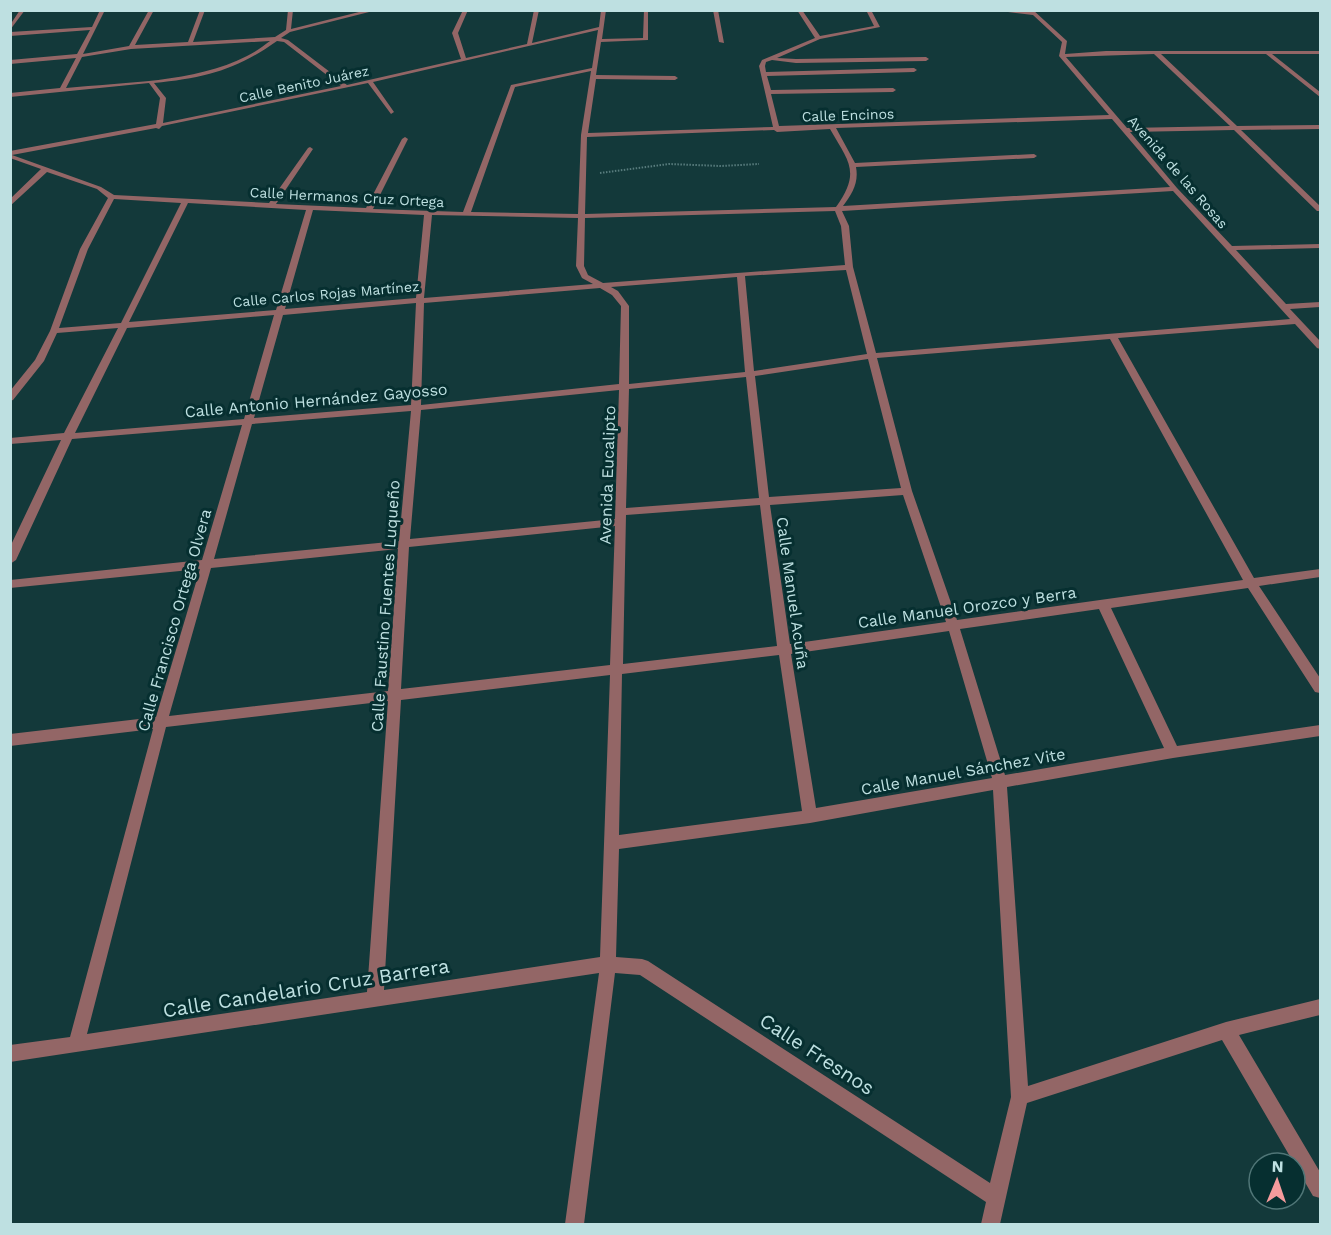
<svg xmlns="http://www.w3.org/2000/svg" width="1331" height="1235" font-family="'Work Sans',sans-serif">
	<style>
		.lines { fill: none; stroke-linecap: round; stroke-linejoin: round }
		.path { stroke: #587c7d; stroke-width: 2; stroke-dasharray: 1.5 1.5; stroke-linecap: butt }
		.street { fill: #936666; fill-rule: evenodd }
		.labels { text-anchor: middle; stroke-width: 6; stroke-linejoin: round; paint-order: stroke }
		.far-street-label { font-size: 14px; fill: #bee0e1; stroke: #062f30 }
		.street-label { font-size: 16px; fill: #bee0e1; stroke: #062f30 }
		.near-street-label { font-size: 20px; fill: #bee0e1; stroke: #062f30 }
	</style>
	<rect width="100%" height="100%" fill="#13393a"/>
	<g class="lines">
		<path class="path" d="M600 173 669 164 721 166 759 164"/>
		<path class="street" d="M20 10H25L10 30V25Z
			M100 10H105L83 54 129 46 149 10H154L135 45 188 42 200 10H205L193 42 275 37 286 30 288 10H293L291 29 367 10H377L290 32 281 38 288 40 347 85 461 59 452 33 463 10H468L458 33 466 58 527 44 534 10H539L532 43 599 27 601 10H606L602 39 643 38 644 10H648V40L601 42 596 75 675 76 678 78 675 80 596 79 588 133 773 127 759 66 762 60 815 38 797 10H802L820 36 874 26 866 10H871L880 27 820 39 777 58 796 59 926 57 929 59 926 61 796 63 772 60 766 62 765 66 766 72 914 68 917 70 914 72 767 76 771 90 893 88 896 90 893 92 771 94 779 126 1109 115 1059 56 1062 42 1033 15 992 10 1029 12 1028 10H1033L1067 41 1065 54 1106 51H1320V54H1272L1320 92V97L1266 54H1161L1237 126 1320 125V129L1241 130 1320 206V211H1317L1234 130 1130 132 1177 188 1232 246 1320 244V248L1236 250 1286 304 1320 302V307L1290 309 1320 341V349L1317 348 1295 324 1118 338 1254 578 1320 569V577L1259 586 1320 678V693L1315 692 1248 588 1111 608 1177 746 1320 725V736L1173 758 1007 787 1028 1086 1226 1022 1320 999V1015L1239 1035 1320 1172V1198L1313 1196 1222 1040 1027 1103 1000 1224H981L986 1202 640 975 615 973 584 1224H565L599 973 10 1062V1045L70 1037 153 729 10 746V734L156 717 200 569 10 588V580L202 560 242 425 72 439 16 560 10 564V547L61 440 10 444V438L64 433 118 328 57 333 44 361 13 400 10 401V391L35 360 50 331 80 249 108 198 97 189 47 172 10 206V199L41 169 10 158V151L156 124 160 98 149 83 10 97V93L60 88 76 58 10 64V60L77 54 90 30 10 36V32L92 27ZM598 30 592 68 511 85 463 212 373 209 408 139 405 137 402 139 366 208 276 204 313 149 310 147 308 148 269 203 114 195 101 187 12 155 156 128 159 129 162 126 368 83 391 114 394 112 373 82ZM270 41C263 46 256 52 247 56 194 83 124 82 66 88L82 57 131 49ZM277 41 284 42 341 86 163 123 166 98 154 83C205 78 236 70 277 41ZM1154 54 1230 126 1127 128 1066 57ZM591 71 581 135 578 214 471 212 515 87ZM1112 119 1170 187 843 206C852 194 859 183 856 167L1034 158 1037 156 1034 154 855 163 836 128ZM830 129C849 162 861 172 836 207L585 214 587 137 774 130 777 132ZM1173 191 1290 319 876 353 853 267 849 226 842 211ZM114 199 181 203 121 323 59 328 88 249ZM188 203 306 210 276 310 129 322ZM313 210 424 215 416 298 285 309ZM835 211 841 226 845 265 603 283 588 275 584 266 585 218ZM432 215 578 218 576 266 582 278 593 284 424 298ZM846 270 867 354 754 371 745 276ZM737 277 745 372 629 384V306L618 291 611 287ZM600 288 612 295 621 306 619 384 421 405 424 303ZM416 303 411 405 254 418 283 315ZM274 315 244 419 75 433 127 328ZM1110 339 1243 580 957 620 912 491 877 358ZM868 359 901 488 769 497 755 376ZM746 377 759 498 626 508 629 389ZM619 390 615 519 410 539 421 410ZM411 411 399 541 214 559 252 424ZM903 495 946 622 790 644 770 505ZM760 505 777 646 623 664 626 515ZM615 526 610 665 401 689 409 547ZM398 549 388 691 169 716 211 568ZM1099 609 1164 748 1005 775 960 629ZM949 631 992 778 816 808 791 654ZM779 655 802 811 619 835 622 674ZM610 675 600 957 384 990 401 700ZM388 701 367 992 87 1034 166 727ZM993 790 1011 1097 990 1183 648 961 642 959 616 957 619 849 810 823Z
			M713 10H718L724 43 719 42Z"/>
	</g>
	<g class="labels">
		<g class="far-street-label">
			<text transform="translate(304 84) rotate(-12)" y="5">Calle Benito Juárez</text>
			<text transform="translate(848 115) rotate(-2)" y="5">Calle Encinos</text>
			<text transform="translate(1178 172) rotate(49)" y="5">Avenida de las Rosas</text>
			<text transform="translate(347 197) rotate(3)" y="5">Calle Hermanos Cruz Ortega</text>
			<text transform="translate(326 294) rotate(-5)" y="5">Calle Carlos Rojas Martínez</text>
		</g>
		<g class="street-label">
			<text transform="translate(316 400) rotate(-5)" y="6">Calle Antonio Hernández Gayosso</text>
			<text transform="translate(607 475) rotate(-88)" y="6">Avenida Eucalipto</text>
			<text transform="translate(793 593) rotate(82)" y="6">Calle Manuel Acuña</text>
			<text transform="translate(385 606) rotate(-86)" y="6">Calle Faustino Fuentes Luqueño</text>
			<text transform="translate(967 607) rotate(-8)" y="6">Calle Manuel Orozco y Berra</text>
			<text transform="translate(174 620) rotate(-74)" y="6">Calle Francisco Ortega Olvera</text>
			<text transform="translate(963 771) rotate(-10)" y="6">Calle Manuel Sánchez Vite</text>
		</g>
		<g class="near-street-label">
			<text transform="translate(306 988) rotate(-9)" y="7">Calle Candelario Cruz Barrera</text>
			<text transform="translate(817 1054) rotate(33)" y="7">Calle Fresnos</text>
		</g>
	</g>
	<rect width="1331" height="1235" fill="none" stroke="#bee0e1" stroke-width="24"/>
	<g transform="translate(1277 1181) rotate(2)"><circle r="28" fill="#062f30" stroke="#507677" stroke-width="1.5"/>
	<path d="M0-4.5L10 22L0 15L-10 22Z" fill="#f59b9c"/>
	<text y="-9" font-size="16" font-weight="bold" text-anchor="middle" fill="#bee0e1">N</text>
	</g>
</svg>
